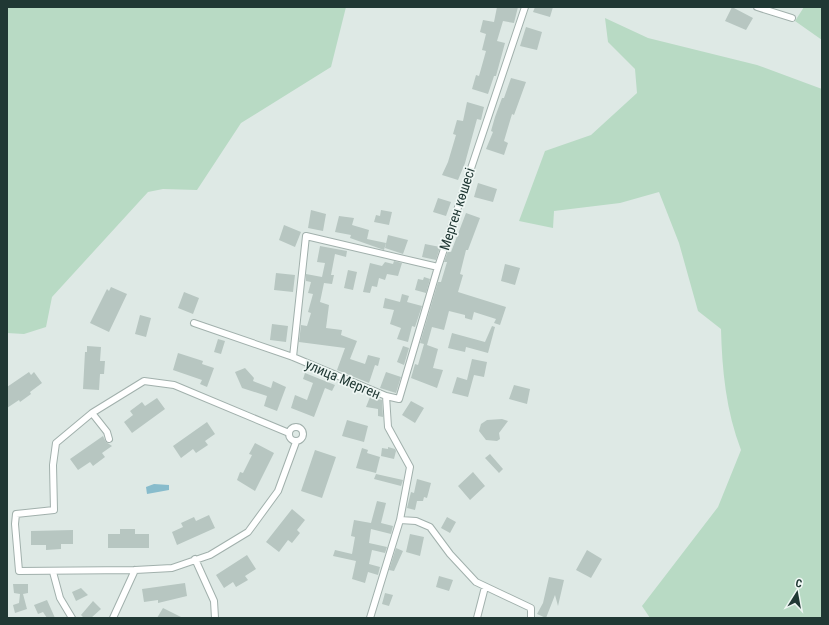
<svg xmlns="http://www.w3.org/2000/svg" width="829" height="625" font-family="'Roboto Condensed',sans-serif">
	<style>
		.green { fill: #b8dac4 }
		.water { fill: #88bccc }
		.building { fill: #b7c6c1 }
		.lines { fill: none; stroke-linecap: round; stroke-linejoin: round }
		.street-casing { stroke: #a1b0ac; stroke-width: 8 }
		.street { stroke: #fff; stroke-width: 6 }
		.labels { text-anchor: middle; stroke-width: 3.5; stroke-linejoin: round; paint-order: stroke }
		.street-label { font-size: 14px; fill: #203834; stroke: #eef6f3 }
	</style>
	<rect width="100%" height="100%" fill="#dee9e5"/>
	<path class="green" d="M7 7H346L331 67 241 123 197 190 163 189 148 192 52 297 46 327 24 334 7 333Z
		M804 7H822V40L795 21Z
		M605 18 648 38 757 65 822 89V618H650L642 606 718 507 741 450C726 411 722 370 721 329L698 311 679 243 659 192 620 203 554 211 553 228 519 221 545 151 591 135 637 93 635 69 608 42Z"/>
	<path class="water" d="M154 484 169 485V490L147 494 146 487Z"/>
	<path class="building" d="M497 7H518L514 23 503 21 497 41 505 43 496 76H494L488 94 472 89 476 75 479 76 486 51 482 50 486 34 480 32 483 20 494 22Z
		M535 7H553L550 17 533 12Z
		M732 7 753 18 746 30 725 21Z
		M526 27 542 32 537 50 520 46Z
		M511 78 526 82 514 115 512 114 504 141 508 143 504 155 486 149 493 132 491 131 495 117 502 98H504Z
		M467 102 484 107 481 120 477 119 465 163 458 180 442 175 448 162 456 135 453 134 457 120 463 121Z
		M478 183 497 189 493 202 474 197Z
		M438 198 451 202 446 216 433 212Z
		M311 210 326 214 323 231 308 228Z
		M381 210 392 212 389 225 374 222 376 215 380 216Z
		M466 213 480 218 468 250H466L460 274 463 275 458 292 506 307 500 325 494 323 496 319 474 312 472 320 465 318V315L449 311 444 330 432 327 427 345 438 349 433 368 443 370 437 388 411 378 415 364 418 365 424 344 420 343 438 282H441L447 262H444L448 251 451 252Z
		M339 216 354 218 352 225 369 230 367 239 386 243 384 250 350 238 351 235 335 232Z
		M284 225 301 232 295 247 279 240Z
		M388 235 408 240 403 254 385 248Z
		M425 244 440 247 436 260 422 257Z
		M320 246 347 251 346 257 335 254 331 275H334L332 284 324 283 320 302 329 305 326 328 342 330 341 335 357 341 350 359 365 364 368 355 380 358 378 366 375 365 369 383 337 370 345 348 299 342 301 325 307 326 311 313 308 312 313 294 308 293 311 282 306 281V274L322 277 325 263 317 262Z
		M394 261 402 263 398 276 387 274 385 280 379 278 377 287 372 286 370 293 363 292 370 263 382 266 385 262 393 264Z
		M505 264 520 268 515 285 501 281Z
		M348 270 357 272 353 290 344 288Z
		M276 273 295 275 293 292 274 290Z
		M424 277 430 279 426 293 415 290 418 279 423 280Z
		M111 287 127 294 109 332 90 323 107 289 109 291Z
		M184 292 199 298 193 314 178 308Z
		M402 294 409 296 407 302 422 306 415 327 412 326 408 342 397 339 401 328 390 324 394 310 383 308 385 298 400 302Z
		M140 315 151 318 146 337 135 334Z
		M272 324 288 326 286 342 270 340Z
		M492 326 495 327 488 353 466 347 465 352 448 348 452 333 485 342Z
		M218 339 225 341 221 354 214 352Z
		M87 346 101 347 100 361H105L104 374H100L99 390 83 389 85 352H87Z
		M403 346 409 348 404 365 397 362Z
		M178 353 203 361 202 364 214 368 207 387 200 384 202 380 173 370Z
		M472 359 487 362 484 377 474 375 468 397 452 393 457 377 467 380Z
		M245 368 254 378 253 381 271 388 273 381 286 387 277 411 264 406 267 396 242 388 235 372Z
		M29 372 31 375 34 372 42 383 30 392 31 394 20 402 19 400 7 408V387Z
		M386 372 401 377 396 393 380 388Z
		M305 373 335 385 332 391 325 388 314 417 291 408 295 395 307 400 313 383 303 379Z
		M514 385 530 389 527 404 509 399Z
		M370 397 382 400 383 417 378 416V409L366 407Z
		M157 398 165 409 132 433 124 422 133 415 130 411 142 402 145 406Z
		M411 401 424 408 415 423 402 415Z
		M502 419 508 421 499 433 500 439 497 441 486 440 479 431 481 424 487 420Z
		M347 420 368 426 364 442 342 436Z
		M207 422 215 434 205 441 208 445 196 453 193 449 181 458 173 446Z
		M103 436 106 442 112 446 102 453 105 457 93 466 90 462 78 470 70 459Z
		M255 443 274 453 255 491 237 480 240 472 243 473 252 455 249 454Z
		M388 447 395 449 396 451 394 459 381 456 382 448 388 449Z
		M362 448 368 450 367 453 380 457 376 473 356 468Z
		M315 450 336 457 322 498 301 491Z
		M490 454 503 469 499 473 485 458Z
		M473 472 485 486 470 500 458 486Z
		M376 474 403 480 401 486 374 479Z
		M417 479 431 483 427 498 424 497 423 501H417L415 510 407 508 411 492 414 493Z
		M377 501 386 503 381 523 393 526 391 534 371 529 369 543 387 547 385 553 372 550 369 564 380 567 378 575 368 572 365 583 352 579 356 561 333 556 335 550 352 554 355 537 351 536 354 520 371 523Z
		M292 509 305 520 297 530 300 533 292 543 288 540 279 552 266 542Z
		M209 515 215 528 177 545 172 532 183 527 181 523 194 517 196 521Z
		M447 517 456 522 450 533 441 528Z
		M120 529H135V534H149V548H108V534H120Z
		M73 530V544H61V549L46 550V545H31V531Z
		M410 534 424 537 420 556 406 552Z
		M396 548 403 551 394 571 389 570Z
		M587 550 602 559 591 578 576 570Z
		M247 555 256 569 245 576 248 580 236 587 233 582 224 588 216 575Z
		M439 576 453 580 449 591 436 587Z
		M549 577 564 580 558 606 555 595 546 618 537 614 543 603Z
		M185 583 187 596 158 603V600L144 602 142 589Z
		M13 584H28V593L23 594 27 609 15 613 13 605 19 603 20 594 14 593Z
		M81 588 88 595 76 601 72 592Z
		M385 593 393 595 389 606 382 604Z
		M47 600 55 618H47L43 612 38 614 34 605Z
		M93 601 101 609 91 618H84L81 615Z
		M163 608 183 618H157Z"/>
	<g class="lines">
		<g class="street-casing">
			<path id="street" d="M757 7 792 18
				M194 323 293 357 386 396 399 399 438 267 525 7
				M293 357 306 236 438 267
				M92 413 144 381 174 385 289 433
				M289 434a7 7 0 1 1 14 0a7 7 0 1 1-14 0Z
				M109 439 107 432 92 413 56 443 53 465 54 510 16 514 15 524 19 571 135 570 172 568 210 555 248 532 278 491 296 442
				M400 520 416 521 430 527 450 554 476 582 531 608V618
				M195 559 214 601 215 618
				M53 572 60 598 72 618
				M113 618 135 570
				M370 618 400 520 410 467 388 427 386 396
				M477 618 485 587"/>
		</g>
		<use href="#street" class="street"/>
	</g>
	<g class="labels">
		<g class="street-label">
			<text transform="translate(457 209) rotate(-72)" y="5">Мерген көшесі</text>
			<text transform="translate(343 379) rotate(23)" y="5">улица Мерген</text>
		</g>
	</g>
	<rect width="829" height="625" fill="none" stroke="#203834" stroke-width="16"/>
	<g transform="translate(797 593) rotate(11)" stroke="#eef6f3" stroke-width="3" paint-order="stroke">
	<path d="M0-3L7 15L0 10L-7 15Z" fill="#203834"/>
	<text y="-6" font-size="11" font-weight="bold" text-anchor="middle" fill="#203834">С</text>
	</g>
</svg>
